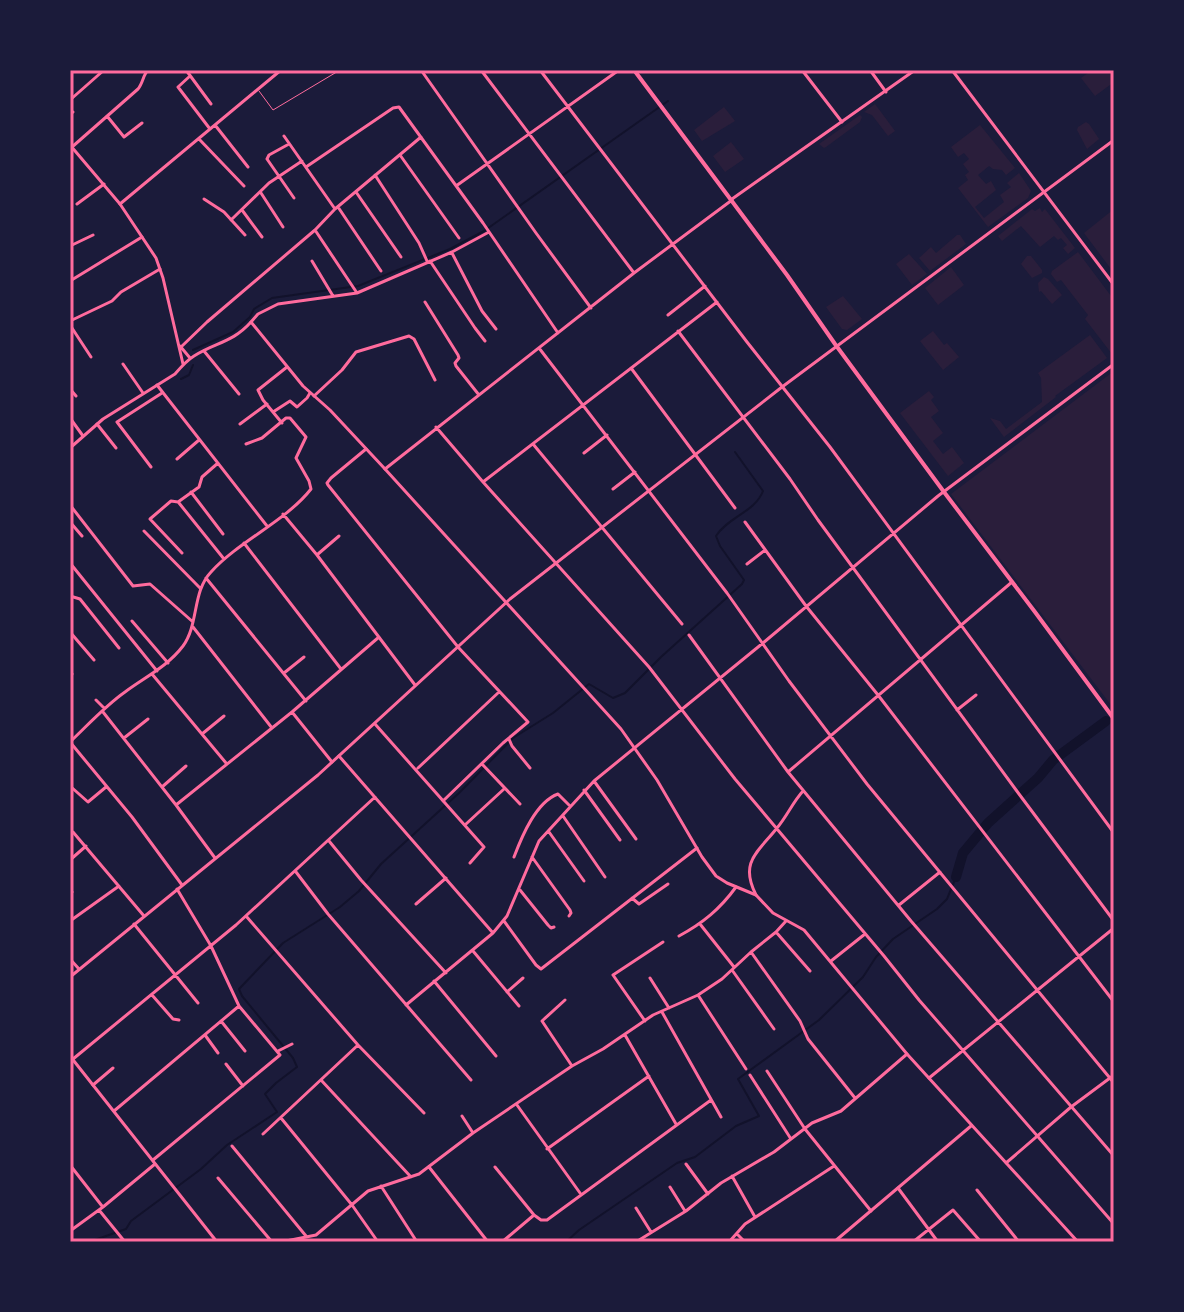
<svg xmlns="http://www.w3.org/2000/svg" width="1184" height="1312" font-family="'Alegreya Sans',sans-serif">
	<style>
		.green { fill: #2a1e3b }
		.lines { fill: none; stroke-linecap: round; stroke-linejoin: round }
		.stream { stroke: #12122b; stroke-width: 2 }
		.river { stroke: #12122b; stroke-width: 10 }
		.service { stroke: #ff6b9d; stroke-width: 1 }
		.minor { stroke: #ff6b9d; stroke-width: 3 }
		.tertiary { stroke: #ff6b9d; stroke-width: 3 }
		.secondary { stroke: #ff6b9d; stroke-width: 4 }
		.neatline { fill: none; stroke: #ff6b9d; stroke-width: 3 }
	</style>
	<rect width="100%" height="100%" fill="#1b1b3a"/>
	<path class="green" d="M1092 70H1108L1114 78V82L1095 96 1081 78Z
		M875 104 895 131 888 136 872 115 864 112Z
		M724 107 735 121 702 141 694 130Z
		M860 115 862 117 860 122 826 147 824 148 819 144Z
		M1086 122 1089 124 1099 139 1087 149 1077 130 1078 127Z
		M980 125 1015 168 1006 175 1002 170 993 169 989 166 978 175 986 184 991 181 996 190 975 207 984 218 1004 202 1000 195 1011 187 1007 183 1019 173 1031 191 1028 198 988 227 958 188 968 180 965 175 969 172 963 164 969 159 964 153 958 157 951 147Z
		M731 142 744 159 725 172 713 156Z
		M1040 208 1042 212 1045 209 1075 248 1068 254 1063 248 1067 245 1061 238 1058 240 1054 236 1040 247 1021 226 1002 241 998 236 1032 209 1035 211Z
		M1114 209V273L1084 233Z
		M957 235H960L966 244 930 271 919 258 931 247 936 253Z
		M1078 252 1114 300V353L1112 354 1085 319 1088 315 1061 280 1057 282 1051 274 1052 271Z
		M909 254 927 274 912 285 896 264Z
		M1027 256H1031L1042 270V273L1032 278 1021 264Z
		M951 267 964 285 938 305 925 288Z
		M1044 277 1048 279 1062 295 1052 304 1041 291 1039 292 1038 283Z
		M843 296 862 319 847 330 842 329 826 307Z
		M933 331 944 345 947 343 959 357 943 370 920 341Z
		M1090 335 1107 358 1055 396 1056 397 1004 437 990 418 1000 421 1006 429 1042 402 1041 378 1038 373Z
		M1114 371V709L951 494Z
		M929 391 934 397 931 400 939 411 931 417 943 433 933 441 943 454 952 447 964 463 948 476 900 413Z"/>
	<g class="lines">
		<path class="stream" d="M193 350 233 332 250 317 254 309 272 298 358 286 450 249 484 231 668 101
			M181 379 189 375 193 365
			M89 1242 126 1229 131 1221 201 1169 227 1145 277 1112 265 1094 276 1083 297 1067 293 1058 242 996 239 989 283 943 340 907 359 891 381 864 459 793 513 738 553 713 589 684 613 698 625 693 661 657 742 584 744 580 720 546 716 536C728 517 755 512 763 491L735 452
			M566 1242 579 1230 677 1163 695 1157 736 1126 759 1116 738 1079 819 1020 863 977 876 957 893 939 937 909 947 899 956 877"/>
		<path class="river" d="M956 877 963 853 988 823 1038 778 1053 760 1106 721"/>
		<path class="service" d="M259 91 273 110 340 70"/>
		<path class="minor" d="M186 70 211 104
			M421 70 536 233 591 308
			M481 70 634 273
			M540 70 747 342 830 447 1114 833
			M802 70 842 122
			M870 70 886 92
			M952 70 1114 285
			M190 76 178 87 210 129
			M70 100 104 70
			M70 114 73 112
			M107 116 124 137 142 123
			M215 125 248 167
			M284 136 335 209
			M199 139 244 186
			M289 144 269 155 267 159 294 198
			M72 147 138 89C143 83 143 75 148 70
			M400 155 459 238
			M306 167 393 108 399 107 483 223 558 333
			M375 175 419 243 427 261
			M456 186 619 70
			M356 192 401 257
			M261 193 283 227
			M204 199 224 212 245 235
			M77 204 104 184
			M120 204 281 70
			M338 207 381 271
			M242 210 262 237
			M231 220 269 183 302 161
			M315 230 357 293
			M70 246 93 235
			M452 253 482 311 496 329
			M312 261 333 296
			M430 261 475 328 485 341
			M70 281 142 237
			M425 302 458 355 459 358 455 363 456 366 479 395
			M668 315 705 286
			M70 321 112 301 121 292 160 269
			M251 322 258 314 278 304 357 293 452 252 489 232
			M70 325 91 357
			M678 331 790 479 818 520 1019 794 1114 921
			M181 347 207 322 315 230 335 209 421 137
			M539 348 727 593 789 681 867 784 1114 1083
			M204 351 239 394
			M123 364 143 393
			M631 368 735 508
			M157 385 267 526
			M70 389 76 396
			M314 396 342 370 356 352 409 336 414 339 435 380
			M273 412 290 401 297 407 307 398 310 393
			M70 418 83 436
			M282 423 263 400 258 390 287 367
			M97 424 116 448
			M240 424 267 404
			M436 427 483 482 649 667 735 779 884 956 919 1000 1114 1224
			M533 444 682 624
			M366 449 331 478 327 483 328 485 458 647 528 722 503 743 443 801
			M584 453 607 435
			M177 459 199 440
			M151 467 117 422 162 393
			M385 469 634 273 732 200
			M483 482 717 302
			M613 489 635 472
			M191 492 223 534
			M179 503 224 559
			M70 505 133 586 150 584 193 622
			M283 514 317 555 415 685
			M70 522 82 536
			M745 522 806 606 878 695 1114 1002
			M144 531 200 588
			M244 543 341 669
			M182 553 150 519 171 501 178 502 199 487 202 477 218 463
			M318 554 339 536
			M70 563 157 671
			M747 564 765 550
			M206 578 306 701
			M70 596 80 599 119 648
			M132 621 168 663
			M193 627 272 728
			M70 632 94 660
			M689 635 788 772 911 921 1114 1156
			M70 670 72 674 70 679
			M284 673 304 657
			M152 674 226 763
			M96 700 104 708
			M957 710 976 695
			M103 712 176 805 215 858
			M292 712 332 762
			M375 724 484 847 470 863
			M202 734 224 716
			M124 738 148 719
			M509 739 512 746 530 768
			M339 756 493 933
			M482 764 520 804
			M418 768 499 692
			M788 772 1012 582
			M594 781 636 839
			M70 786 88 802 106 787
			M162 787 186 766
			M584 790 620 840
			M176 805 292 712 379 637
			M563 816 605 877
			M466 824 504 789
			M73 832 144 916
			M549 832 584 881
			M329 841 361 880 446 973
			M514 857C522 836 536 802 558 794L570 806
			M532 857 570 910 571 913 569 916
			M70 860 86 846
			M296 872 328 914 471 1080
			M182 885 132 817 70 742C88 725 105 706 125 692 145 677 167 667 183 646 199 624 192 592 211 572 239 541 286 521 311 489L309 481 296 458 306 437 290 418H286L262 438 246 444
			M70 890 72 892
			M520 890 548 925 551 928 554 927
			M756 895C739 862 758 852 777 828 787 816 793 802 803 791
			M632 898 639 904 668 884
			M416 904 446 878
			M899 905 940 872
			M246 916 358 1045 424 1113
			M70 921 119 886
			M504 921 536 965 541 969 697 848
			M134 924 198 1003
			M700 924 734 967
			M776 932 810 971
			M679 936C703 923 720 909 736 887
			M473 951 519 1006
			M751 952 800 1021 808 1039 855 1098
			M70 959 79 969
			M831 961 865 934
			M732 970 774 1029
			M650 978 669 1008
			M434 981 496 1056
			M507 992 523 978
			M152 995 173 1019 179 1020
			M698 995 746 1069
			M565 1000 542 1021 572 1066
			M406 1005 493 933 507 916 539 841 594 781 763 643 938 496 1114 364
			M662 1012 721 1117
			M221 1021 245 1051
			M645 1021 613 975 663 942
			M205 1035 218 1053
			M625 1035 676 1124
			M278 1051 292 1044
			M73 1059 236 925 375 797
			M226 1064 243 1086
			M767 1071 805 1129 871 1211
			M750 1075 791 1139
			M929 1078 1114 928
			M321 1080 411 1177
			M93 1085 113 1068
			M517 1105 580 1193
			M114 1111 239 1006
			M462 1116 473 1133
			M281 1118 352 1205 378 1242
			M263 1134 358 1045
			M232 1146 306 1236
			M547 1149 649 1076
			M153 1160 280 1055 239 1006 211 946 177 889
			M686 1164 708 1194
			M70 1165 102 1206
			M429 1167 488 1242
			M495 1167 534 1215 541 1220H547L711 1100
			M732 1176 755 1217
			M218 1178 272 1242
			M381 1186 417 1242
			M670 1187 685 1211
			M898 1188 938 1242
			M977 1190 1019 1242
			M636 1208 651 1232
			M99 1210 125 1242
			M70 1231 103 1207 155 1164
			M737 1234 745 1242
			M281 1242 316 1235 368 1191 419 1174 473 1133 572 1066 603 1049 653 1015 698 995 722 979 751 952 776 932 786 921
			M357 1242H358
			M502 1242 534 1215
			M636 1242 686 1211 721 1183 774 1152 812 1123 841 1111 907 1054
			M729 1242 745 1224 834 1166
			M913 1242 953 1210 981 1242"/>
		<path class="tertiary" d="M70 145 120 204 156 258 163 278 183 364
			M732 199 915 70
			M180 346 190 358
			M70 448 103 419 175 374C181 367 186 361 194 356 216 342 232 343 251 322L303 386 330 410 385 469 621 729 657 780 702 857 716 876 727 883 756 895 773 913 804 930 907 1054 1078 1242
			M70 977 318 775 510 599 782 387 1114 140
			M70 1056 217 1242
			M1006 1163 1071 1107 1114 1075
			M834 1242 971 1126"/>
		<path class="secondary" d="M634 70 787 275 835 344 944 492 1035 612 1114 719"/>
	</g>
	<rect width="1184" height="1312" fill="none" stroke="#1b1b3a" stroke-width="144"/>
	<rect x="72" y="72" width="1040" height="1168" class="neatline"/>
</svg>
